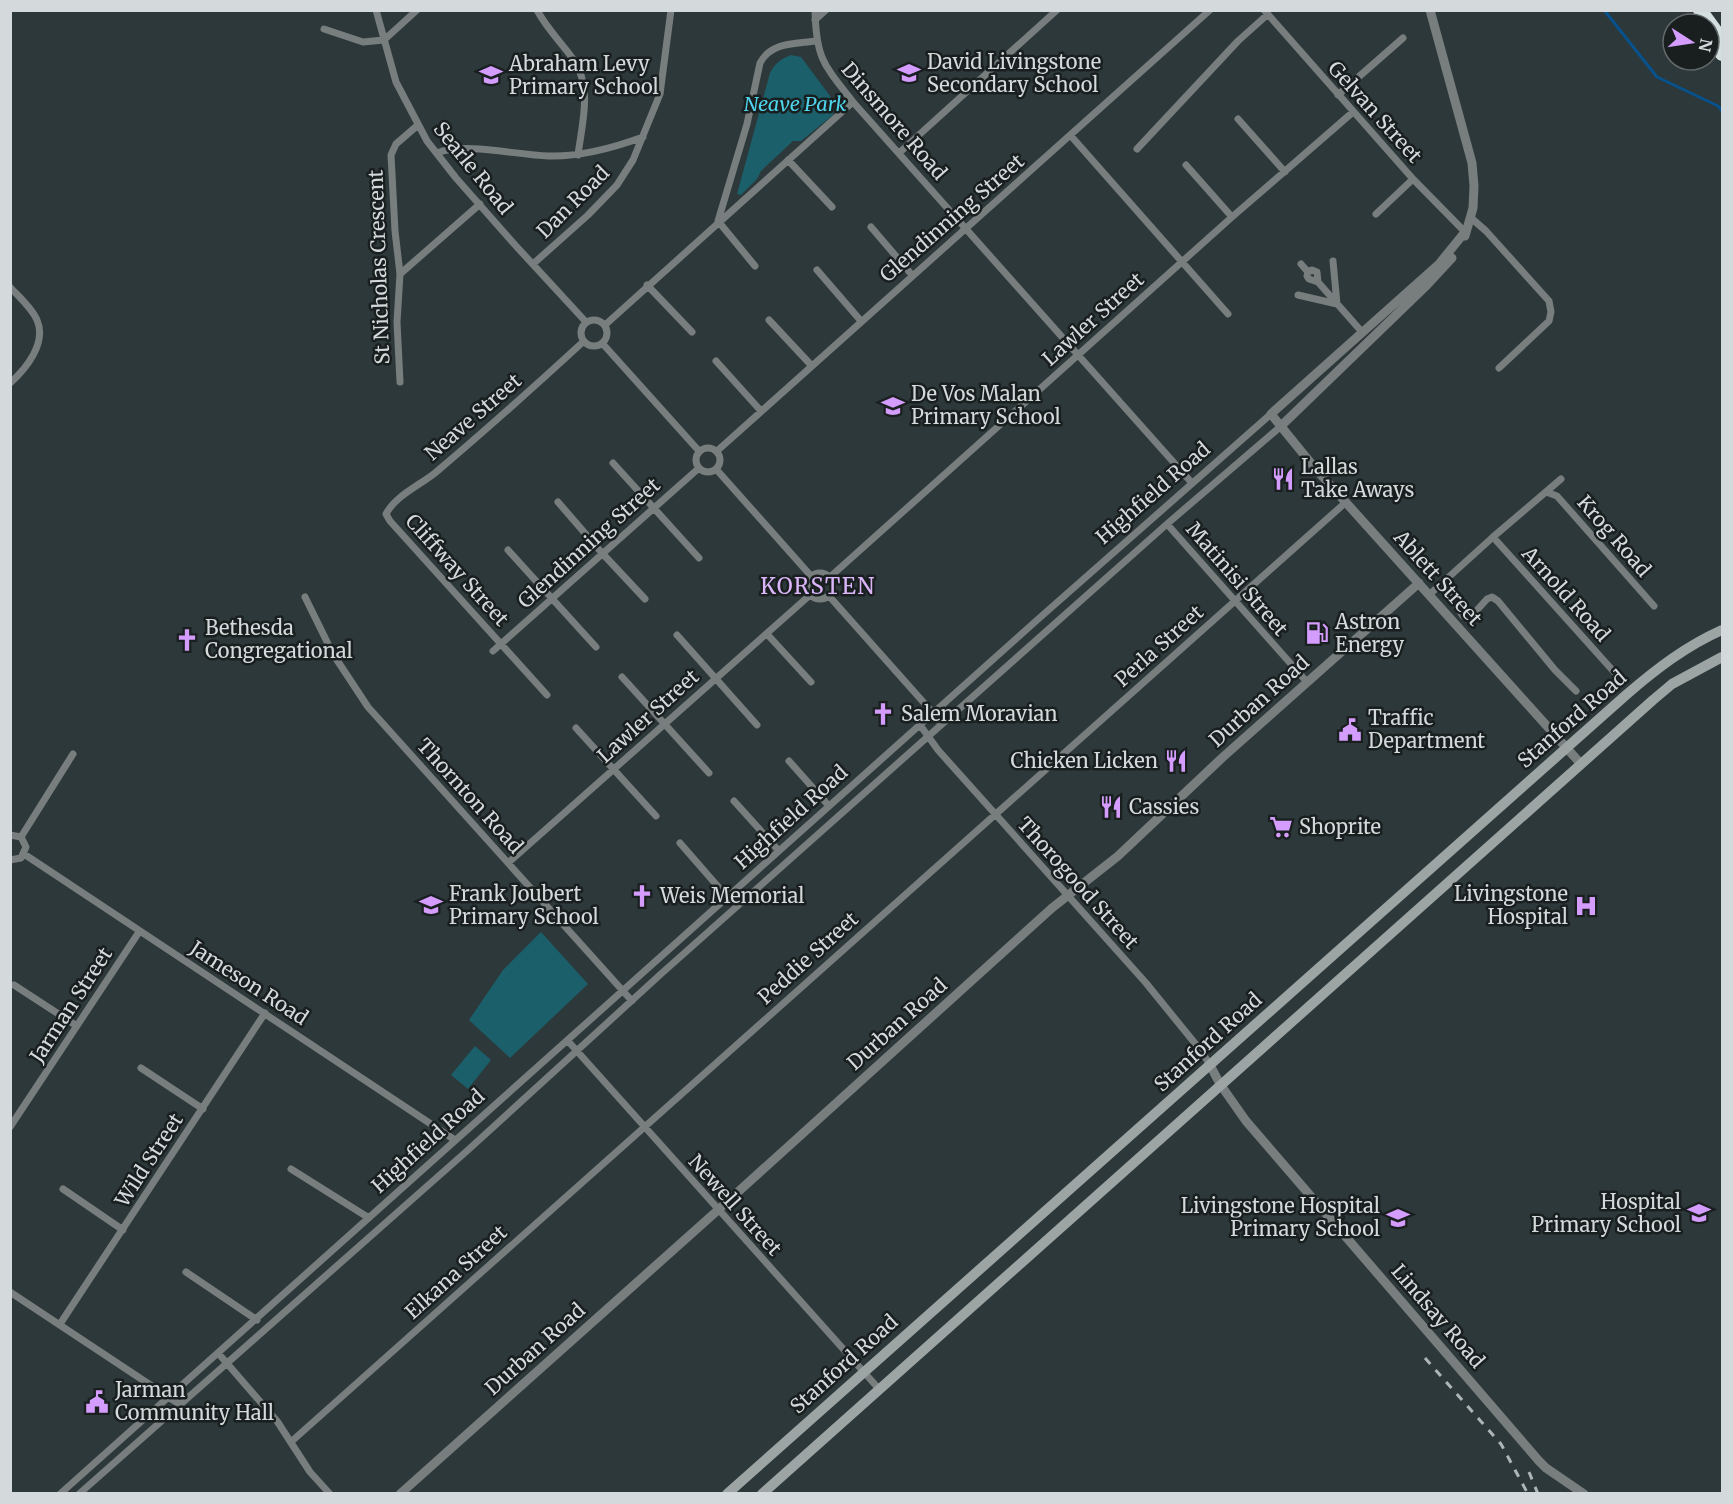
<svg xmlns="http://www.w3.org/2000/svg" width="1733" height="1504" font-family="Merriweather,serif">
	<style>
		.park { fill: #1b5f6a }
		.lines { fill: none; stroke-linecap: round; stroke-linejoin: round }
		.stream { stroke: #07518c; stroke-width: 3 }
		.minor { stroke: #787d7d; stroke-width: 7 }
		.tertiary { stroke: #787d7d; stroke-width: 9 }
		.secondary { stroke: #9da5a4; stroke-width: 10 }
		.motorway { stroke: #d3e0df; stroke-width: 14 }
		.rail { stroke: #aeb5b6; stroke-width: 3; stroke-dasharray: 8 8; stroke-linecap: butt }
		.labels { text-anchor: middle; stroke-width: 5; stroke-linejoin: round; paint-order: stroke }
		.poi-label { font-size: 20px; fill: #d4dadb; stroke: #191e1f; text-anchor: start }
		.park-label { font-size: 20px; font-style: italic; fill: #4fd4eb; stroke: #191e1f }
		.street-label { font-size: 20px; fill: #d4dadb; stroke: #191e1f }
		.quarter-label { font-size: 22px; letter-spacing: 1.5px; fill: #dab5f8; stroke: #191e1f }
	</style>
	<rect width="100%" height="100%" fill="#2d383a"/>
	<path class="park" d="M791 55 801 57 833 100V115L801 141H793L761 171 757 179 741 195 737 194 770 73C775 63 781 59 791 55Z
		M541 932 588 984 510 1058 469 1020 503 970Z
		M475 1046 491 1060 468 1089 451 1075Z"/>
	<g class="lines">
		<path class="stream" d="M1604 10 1657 77 1718 106 1722 111"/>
		<path class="minor" d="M376 10 396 82 427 141 456 178 516 246 586 322
			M537 10C547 29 561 42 573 59 593 87 582 123 578 155
			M815 10C816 59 824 65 853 102L1192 483
			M1264 10 1413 179 1465 232
			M815 20 826 10
			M324 29 363 42 384 40 417 10
			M1338 95 1403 38
			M1238 119 1285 172
			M1071 136 1228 314
			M1137 149 1238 41 1267 15
			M437 153C466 142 516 155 548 156 580 157 613 148 643 137
			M899 153 1057 10
			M788 160 832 207
			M1186 165 1232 217
			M1376 214 1413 179
			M1470 217 1486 231 1549 301 1551 312 1549 321 1499 368
			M871 227 912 275
			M533 264 588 215 617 185 633 160 660 94 671 10
			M1301 264 1308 272 1307 276 1309 279 1318 282 1362 332
			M755 266 718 221 747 124 760 63C771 42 795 44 816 41
			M817 270 861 321
			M1308 272 1312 270 1317 272 1318 282
			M400 274 480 204
			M647 285 692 332
			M10 287C19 297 32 308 37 320 47 343 26 369 10 383
			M1298 295 1337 304 1333 261
			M581 333a13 13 0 1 1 26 0a13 13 0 1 1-26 0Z
			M769 320 811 365
			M605 325 853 102
			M602 343 699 451
			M716 361 761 411
			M400 382 397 322 400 274 395 231 391 155 396 144 418 125
			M696 460a12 12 0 1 1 24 0a12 12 0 1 1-24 0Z
			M717 451 1210 10
			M613 463 699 558
			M716 469 811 576
			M1546 492 1557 496 1654 606
			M558 502 602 553 645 599
			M1167 524 1307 682
			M1493 537 1615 673
			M508 550 596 647
			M807 586a13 13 0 1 1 26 0a13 13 0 1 1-26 0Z
			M830 577 1232 217 1353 112
			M1441 584 1463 616 1469 619 1487 599 1492 597 1498 601 1555 670 1576 691
			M1430 594 1493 537 1561 479
			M829 596 933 713 941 725
			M305 597 333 654 368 707 632 1001
			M767 634 811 682
			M677 635 757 725
			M493 651 699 468
			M622 677 709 773
			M547 695 390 521 386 514C395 496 420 485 435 473 486 430 535 386 584 341
			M920 725 938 750 1146 983 1202 1052 1210 1065
			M576 728 656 816
			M789 761 829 806
			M734 801 779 851
			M10 835 21 837 26 847 21 858 10 860
			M21 837 73 754
			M680 843 727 897
			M24 854 455 1140
			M508 863 810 595
			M14 985 77 1026
			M568 1041 879 1389
			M141 1068 203 1109
			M10 1127 139 932
			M291 1169 369 1218
			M63 1189 123 1230
			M186 1272 257 1320
			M10 1292 179 1404
			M60 1324 265 1013
			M218 1353 277 1421 310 1472 330 1494
			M292 1441 1345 503
			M60 1494 1036 621 1271 414
			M79 1494 468 1150 662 973 1167 524 1280 427"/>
		<path class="tertiary" d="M1430 10 1472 163 1474 186 1473 208 1465 236
			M1465 232 1439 264 1271 414 1314 467 1581 764
			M1280 427 1427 285 1452 258
			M1210 1065 1220 1084 1246 1121 1539 1461 1546 1468 1584 1494
			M400 1494 718 1210 1052 908 1118 856 1223 757 1419 583"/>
		<path class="secondary" d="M727 1494 1626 695C1656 669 1686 646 1722 630
			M762 1494 1653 700 1672 684 1722 657"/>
		<path class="motorway" d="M1700 10 1722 40
			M1709 34 1722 54"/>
		<path class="rail" d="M1425 1358 1501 1444 1528 1494
			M1529 1472 1538 1494
			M1556 1493V1494"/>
	</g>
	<defs>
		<g id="school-bare" transform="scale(1.8)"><path d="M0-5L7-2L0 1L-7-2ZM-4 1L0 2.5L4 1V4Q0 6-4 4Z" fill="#d39cfd" stroke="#191e1f" stroke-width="2.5" paint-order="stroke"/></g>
		<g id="restaurant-bare" transform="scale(1.8)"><path d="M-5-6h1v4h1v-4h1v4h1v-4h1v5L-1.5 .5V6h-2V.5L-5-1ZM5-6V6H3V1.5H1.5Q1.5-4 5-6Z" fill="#d39cfd" stroke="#191e1f" stroke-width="2.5" paint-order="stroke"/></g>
		<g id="fuel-bare" transform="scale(1.8)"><path d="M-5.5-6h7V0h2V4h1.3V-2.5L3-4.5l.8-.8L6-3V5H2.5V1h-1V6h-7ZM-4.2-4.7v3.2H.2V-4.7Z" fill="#d39cfd" stroke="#191e1f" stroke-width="2.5" paint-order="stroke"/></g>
		<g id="church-bare" transform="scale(1.8)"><path d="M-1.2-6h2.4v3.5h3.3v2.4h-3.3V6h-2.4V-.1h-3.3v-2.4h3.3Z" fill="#d39cfd" stroke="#191e1f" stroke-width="2.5" paint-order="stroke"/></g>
		<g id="civic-bare" transform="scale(1.8)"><path d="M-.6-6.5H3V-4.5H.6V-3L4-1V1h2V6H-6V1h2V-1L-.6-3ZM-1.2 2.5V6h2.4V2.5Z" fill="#d39cfd" stroke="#191e1f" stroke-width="2.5" paint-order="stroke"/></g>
		<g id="supermarket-bare" transform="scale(1.8)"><path d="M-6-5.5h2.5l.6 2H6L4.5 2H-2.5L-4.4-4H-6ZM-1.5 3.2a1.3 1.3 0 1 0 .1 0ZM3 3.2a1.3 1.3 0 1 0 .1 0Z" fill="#d39cfd" stroke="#191e1f" stroke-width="2.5" paint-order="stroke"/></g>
		<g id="hospital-bare" transform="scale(1.8)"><path d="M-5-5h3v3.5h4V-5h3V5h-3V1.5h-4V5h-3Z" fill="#d39cfd" stroke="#191e1f" stroke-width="2.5" paint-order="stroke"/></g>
	</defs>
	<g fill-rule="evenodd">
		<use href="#school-bare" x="909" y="73"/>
		<use href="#school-bare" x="491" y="75"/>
		<use href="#school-bare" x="893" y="406"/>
		<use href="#restaurant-bare" x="1283" y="479"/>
		<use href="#fuel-bare" x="1317" y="633"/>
		<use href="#church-bare" x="187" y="640"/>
		<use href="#church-bare" x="883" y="714"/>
		<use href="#civic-bare" x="1350" y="730"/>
		<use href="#restaurant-bare" x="1176" y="761"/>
		<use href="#restaurant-bare" x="1111" y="807"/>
		<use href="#supermarket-bare" x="1281" y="827"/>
		<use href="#church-bare" x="642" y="896"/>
		<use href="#school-bare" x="431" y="905"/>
		<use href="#hospital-bare" x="1586" y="906"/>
		<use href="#school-bare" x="1699" y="1213"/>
		<use href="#school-bare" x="1398" y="1218"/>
		<use href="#civic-bare" x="97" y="1402"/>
	</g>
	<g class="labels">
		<g class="poi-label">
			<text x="927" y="69">David Livingstone<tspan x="927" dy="23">Secondary School</tspan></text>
			<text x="509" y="71">Abraham Levy<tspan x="509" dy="23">Primary School</tspan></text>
			<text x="911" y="401">De Vos Malan<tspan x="911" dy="23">Primary School</tspan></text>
			<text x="1301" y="474">Lallas<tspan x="1301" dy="23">Take Aways</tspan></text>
			<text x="1335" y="629">Astron<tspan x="1335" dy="23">Energy</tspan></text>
			<text x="205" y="635">Bethesda<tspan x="205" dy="23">Congregational</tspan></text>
			<text x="901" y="721">Salem Moravian</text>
			<text x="1368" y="725">Traffic<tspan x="1368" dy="23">Department</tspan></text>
			<text x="1158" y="768" text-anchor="end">Chicken Licken</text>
			<text x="1129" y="814">Cassies</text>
			<text x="1299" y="834">Shoprite</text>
			<text x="449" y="901">Frank Joubert<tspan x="449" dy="23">Primary School</tspan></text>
			<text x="1568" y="901" text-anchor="end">Livingstone<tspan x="1568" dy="23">Hospital</tspan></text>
			<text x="660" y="903">Weis Memorial</text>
			<text x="1681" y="1209" text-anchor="end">Hospital<tspan x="1681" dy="23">Primary School</tspan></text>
			<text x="1380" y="1213" text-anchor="end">Livingstone Hospital<tspan x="1380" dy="23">Primary School</tspan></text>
			<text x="115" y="1397">Jarman<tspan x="115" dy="23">Community Hall</tspan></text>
		</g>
		<g class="park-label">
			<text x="795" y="111">Neave Park</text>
		</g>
		<g class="street-label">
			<text transform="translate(1375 112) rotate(48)" y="7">Gelvan Street</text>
			<text transform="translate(894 121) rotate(49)" y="7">Dinsmore Road</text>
			<text transform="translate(473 168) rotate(51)" y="7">Searle Road</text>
			<text transform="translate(573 202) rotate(-45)" y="7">Dan Road</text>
			<text transform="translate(952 218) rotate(-41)" y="7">Glendinning Street</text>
			<text transform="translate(379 267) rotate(-92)" y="7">St Nicholas Crescent</text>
			<text transform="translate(1093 319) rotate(-42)" y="7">Lawler Street</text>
			<text transform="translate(473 417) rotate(-41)" y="7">Neave Street</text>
			<text transform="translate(1153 493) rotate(-41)" y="7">Highfield Road</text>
			<text transform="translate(1614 536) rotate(49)" y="7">Krog Road</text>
			<text transform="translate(589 543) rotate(-42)" y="7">Glendinning Street</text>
			<text transform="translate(457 570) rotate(48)" y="7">Cliffway Street</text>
			<text transform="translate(1438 578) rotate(48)" y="7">Ablett Street</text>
			<text transform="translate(1237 579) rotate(49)" y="7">Matinisi Street</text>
			<text transform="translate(1566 594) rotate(48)" y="7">Arnold Road</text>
			<text transform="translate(1159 646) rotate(-42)" y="7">Perla Street</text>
			<text transform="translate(1259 701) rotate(-42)" y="7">Durban Road</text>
			<text transform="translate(648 716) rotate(-42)" y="7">Lawler Street</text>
			<text transform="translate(1572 719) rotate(-41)" y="7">Stanford Road</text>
			<text transform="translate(470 796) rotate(48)" y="7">Thornton Road</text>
			<text transform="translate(791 817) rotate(-42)" y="7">Highfield Road</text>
			<text transform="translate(1078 883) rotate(48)" y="7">Thorogood Street</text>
			<text transform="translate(808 958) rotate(-42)" y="7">Peddie Street</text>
			<text transform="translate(249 983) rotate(33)" y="7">Jameson Road</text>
			<text transform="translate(71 1005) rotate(-57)" y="7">Jarman Street</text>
			<text transform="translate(897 1024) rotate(-42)" y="7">Durban Road</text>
			<text transform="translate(1208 1042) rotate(-42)" y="7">Stanford Road</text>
			<text transform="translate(428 1141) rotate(-42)" y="7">Highfield Road</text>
			<text transform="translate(149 1160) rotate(-57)" y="7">Wild Street</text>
			<text transform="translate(735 1205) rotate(48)" y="7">Newell Street</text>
			<text transform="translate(456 1272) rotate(-42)" y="7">Elkana Street</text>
			<text transform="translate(1438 1316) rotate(49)" y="7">Lindsay Road</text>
			<text transform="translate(535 1349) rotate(-42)" y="7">Durban Road</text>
			<text transform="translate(844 1364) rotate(-42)" y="7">Stanford Road</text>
		</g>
		<g class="quarter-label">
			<text x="818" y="594">KORSTEN</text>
		</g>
	</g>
	<rect width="1733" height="1504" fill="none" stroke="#d4dadb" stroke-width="24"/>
	<g transform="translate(1691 42) rotate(102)"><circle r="28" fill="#191e1f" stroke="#64696a" stroke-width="1.5"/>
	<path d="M0-4.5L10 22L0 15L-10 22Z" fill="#d39cfd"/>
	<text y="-9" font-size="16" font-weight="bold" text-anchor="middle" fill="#d4dadb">N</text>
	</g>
</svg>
